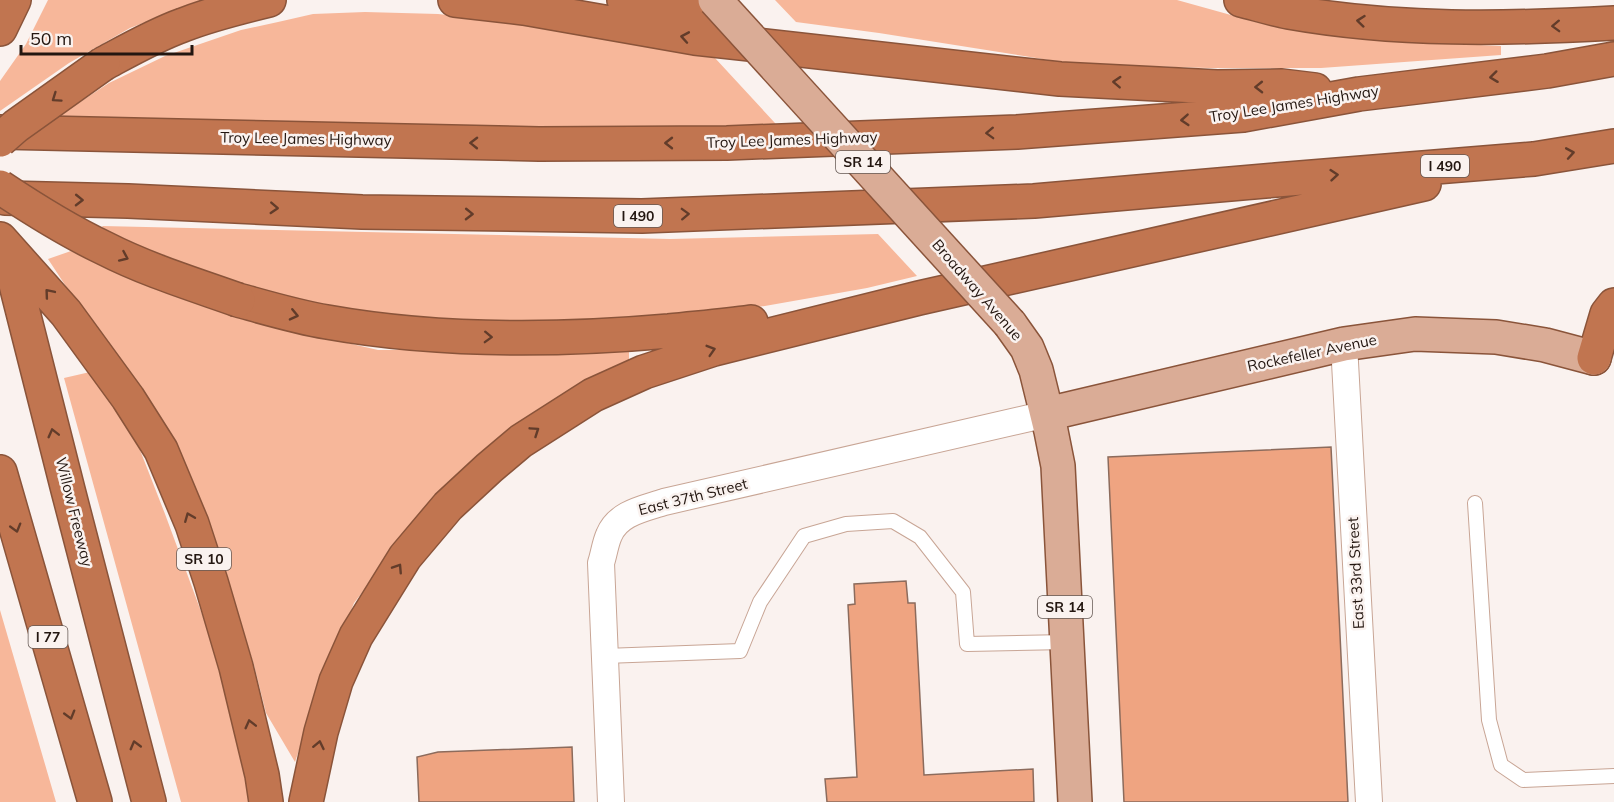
<svg xmlns="http://www.w3.org/2000/svg" width="1614" height="802" font-family="Mulish,sans-serif">
	<style>
		.green { fill: #f7b79a }
		.building { fill: #efa481; stroke: #8c6b5c; stroke-width: 1.5 }
		.lines { fill: none; stroke-linecap: round; stroke-linejoin: round }
		.lane-casing { stroke: #c8a595; stroke-width: 16 }
		.street-casing { stroke: #c8a595; stroke-width: 28 }
		.primary-casing { stroke: #8a543a; stroke-width: 36 }
		.highway-casing { stroke: #8a543a; stroke-width: 36 }
		.lane { stroke: #fff; stroke-width: 14 }
		.street { stroke: #fff; stroke-width: 26 }
		.primary { stroke: #daac96; stroke-width: 33 }
		.highway { stroke: #c17550; stroke-width: 33 }
		.primary-bridge-casing { stroke: #8a543a; stroke-width: 36; stroke-linecap: butt }
		.highway-bridge-casing { stroke: #8a543a; stroke-width: 36; stroke-linecap: butt }
		.primary-bridge { stroke: #daac96; stroke-width: 33 }
		.highway-bridge { stroke: #c17550; stroke-width: 33 }
		.oneway { stroke: #623c2a }
		.labels { text-anchor: middle; stroke-width: 5; stroke-linejoin: round; paint-order: stroke }
		.shield { fill: #faf2ef; stroke: #645853; stroke-width: 1.5 }
		.shield-label { font-size: 14px; font-weight: bold; fill: #231610 }
		.street-label { font-size: 15px; fill: #231610; stroke: #faf2ef }
	</style>
	<rect width="100%" height="100%" fill="#faf2ef"/>
	<path class="green" d="M48 0H204L130 28 69 63 0 111V81L26 44Z
		M775 0H1177L1256 22 1323 34 1408 42 1501 46V55L1321 68H1209L1074 64 879 33 796 22Z
		M365 12 438 14 493 20 610 37 715 58 787 136 48 123 109 83 165 56 241 30 278 22 313 14Z
		M102 226 670 239 878 234 917 276 867 288 730 312 533 324 372 314 270 294 194 270 106 232Z
		M71 251 140 282 235 317 378 350H629V366L567 394 522 420 455 478 419 519 354 603 319 690 295 762 266 713 254 665 218 554 73 297 48 259Z
		M90 372 124 409 165 514 206 625 227 700 252 802H181L64 378Z
		M0 610 56 802H0Z"/>
	<path class="building" d="M1331 447 1348 802H1124L1108 457Z
		M906 581 908 603H915L924 775 1033 769 1034 802H827L825 779 857 777 848 605 855 604 854 584Z
		M572 747 574 802H419L417 757 438 752Z"/>
	<g class="lines">
		<g class="lane-casing">
			<path id="lane" d="M1475 503 1489 720 1501 765 1523 780 1614 776
				M605 656 740 651 760 602 804 536 846 524 893 521 920 537 963 592 967 644 1067 642"/>
		</g>
		<g class="street-casing">
			<path id="street" d="M1344 344 1369 802
				M611 802 601 563C604 554 605 544 609 535 618 513 643 509 664 502L1047 414"/>
		</g>
		<g class="primary-casing">
			<path id="primary" d="M1010 324 1027 348 1036 370 1051 431 1058 466 1075 802
				M1047 414 1344 344 1415 334 1496 337 1545 345 1594 358"/>
		</g>
		<g class="highway-casing">
			<path id="highway" d="M455 0 524 8 695 38 1060 79 1217 87 1282 86 1315 90
				M624 0 721 21
				M1241 0C1257 4 1273 9 1289 12 1396 31 1506 29 1614 23
				M0 29 14 0
				M103 64C129 50 155 35 183 25 211 14 240 7 269 0
				M0 132 539 144 727 143 1017 132 1243 115 1359 94 1547 71 1614 59
				M5 198 128 201 362 212 642 216 1034 201 1276 180 1534 159 1614 146
				M0 239 66 313 128 398 161 450 192 524 211 582 236 667 262 775 266 802
				M7 249 68 490 149 802
				M238 300C267 308 297 317 327 322 439 342 555 341 669 331 696 328 724 326 751 322
				M1594 358 1607 314 1614 305
				M0 472 95 802
				M306 802 321 732 336 681 356 636 405 557 448 506 489 468 521 441 593 395 644 372 714 349 919 298 1424 184"/>
		</g>
		<use href="#lane" class="lane"/>
		<use href="#street" class="street"/>
		<use href="#primary" class="primary"/>
		<use href="#highway" class="highway"/>
		<g class="primary-bridge-casing">
			<path id="primary-bridge" d="M715 0 1010 324"/>
		</g>
		<g class="highway-bridge-casing">
			<path id="highway-bridge" d="M0 140 16 126 103 64
				M0 187C33 209 68 231 104 248 147 270 193 284 238 300"/>
		</g>
		<use href="#primary-bridge" class="primary-bridge"/>
		<use href="#highway-bridge" class="highway-bridge"/>
	</g>
	<defs><path id="oneway-chevron" d="M-2-3.5L2.5 0L-2 3.5" fill="none" stroke-width="1.6" stroke-linecap="round" stroke-linejoin="round" transform="scale(1.5)"/></defs>
	<g class="oneway">
		<use href="#oneway-chevron" transform="translate(1361 21) rotate(-174)"/>
		<use href="#oneway-chevron" transform="translate(1556 26) rotate(178)"/>
		<use href="#oneway-chevron" transform="translate(685 37) rotate(-170)"/>
		<use href="#oneway-chevron" transform="translate(1494 77) rotate(173)"/>
		<use href="#oneway-chevron" transform="translate(1117 82) rotate(-177)"/>
		<use href="#oneway-chevron" transform="translate(1259 87) rotate(179)"/>
		<use href="#oneway-chevron" transform="translate(56 98) rotate(145)"/>
		<use href="#oneway-chevron" transform="translate(1185 120) rotate(176)"/>
		<use href="#oneway-chevron" transform="translate(990 133) rotate(178)"/>
		<use href="#oneway-chevron" transform="translate(474 143) rotate(-179)"/>
		<use href="#oneway-chevron" transform="translate(669 143) rotate(180)"/>
		<use href="#oneway-chevron" transform="translate(1570 153) rotate(-10)"/>
		<use href="#oneway-chevron" transform="translate(1334 175) rotate(-5)"/>
		<use href="#oneway-chevron" transform="translate(79 200) rotate(1)"/>
		<use href="#oneway-chevron" transform="translate(274 208) rotate(3)"/>
		<use href="#oneway-chevron" transform="translate(469 214) rotate(1)"/>
		<use href="#oneway-chevron" transform="translate(685 214) rotate(-2)"/>
		<use href="#oneway-chevron" transform="translate(124 257) rotate(24)"/>
		<use href="#oneway-chevron" transform="translate(49 293) rotate(-130)"/>
		<use href="#oneway-chevron" transform="translate(294 315) rotate(13)"/>
		<use href="#oneway-chevron" transform="translate(488 337) rotate(2)"/>
		<use href="#oneway-chevron" transform="translate(711 350) rotate(-17)"/>
		<use href="#oneway-chevron" transform="translate(535 431) rotate(-34)"/>
		<use href="#oneway-chevron" transform="translate(53 433) rotate(-104)"/>
		<use href="#oneway-chevron" transform="translate(189 517) rotate(-112)"/>
		<use href="#oneway-chevron" transform="translate(16 528) rotate(74)"/>
		<use href="#oneway-chevron" transform="translate(398 568) rotate(-57)"/>
		<use href="#oneway-chevron" transform="translate(70 715) rotate(74)"/>
		<use href="#oneway-chevron" transform="translate(250 724) rotate(-104)"/>
		<use href="#oneway-chevron" transform="translate(135 745) rotate(-105)"/>
		<use href="#oneway-chevron" transform="translate(319 745) rotate(-78)"/>
	</g>
	<g class="labels">
		<g class="shield">
			<rect x="836" y="151" width="54" height="22" rx="4.5"/>
			<rect x="1421" y="155" width="48" height="22" rx="4.5"/>
			<rect x="614" y="205" width="48" height="22" rx="4.5"/>
			<rect x="177" y="548" width="54" height="22" rx="4.5"/>
			<rect x="1038" y="596" width="54" height="22" rx="4.5"/>
			<rect x="28.5" y="626" width="39" height="22" rx="4.5"/>
		</g>
		<g class="shield-label">
			<text x="863" y="167">SR 14</text>
			<text x="1445" y="171">I 490</text>
			<text x="638" y="221">I 490</text>
			<text x="204" y="564">SR 10</text>
			<text x="1065" y="612">SR 14</text>
			<text x="48" y="642">I 77</text>
		</g>
		<g class="street-label">
			<text transform="translate(1294 104) rotate(-9)" y="5">Troy Lee James Highway</text>
			<text transform="translate(306 139) rotate(1)" y="5">Troy Lee James Highway</text>
			<text transform="translate(792 140) rotate(-2)" y="5">Troy Lee James Highway</text>
			<text transform="translate(977 290) rotate(49)" y="5">Broadway Avenue</text>
			<text transform="translate(1312 353) rotate(-12)" y="5">Rockefeller Avenue</text>
			<text transform="translate(693 497) rotate(-14)" y="5">East 37th Street</text>
			<text transform="translate(74 512) rotate(76)" y="5">Willow Freeway</text>
			<text transform="translate(1356 573) rotate(-93)" y="5">East 33rd Street</text>
		</g>
	</g>
	<path d="M21 45v9h171v-9" fill="none" stroke="#231610" stroke-width="3"/>
	<text x="30" y="45" font-size="18" fill="#231610" stroke="#faf2ef" stroke-width="4.5" paint-order="stroke">50 m</text>
</svg>
